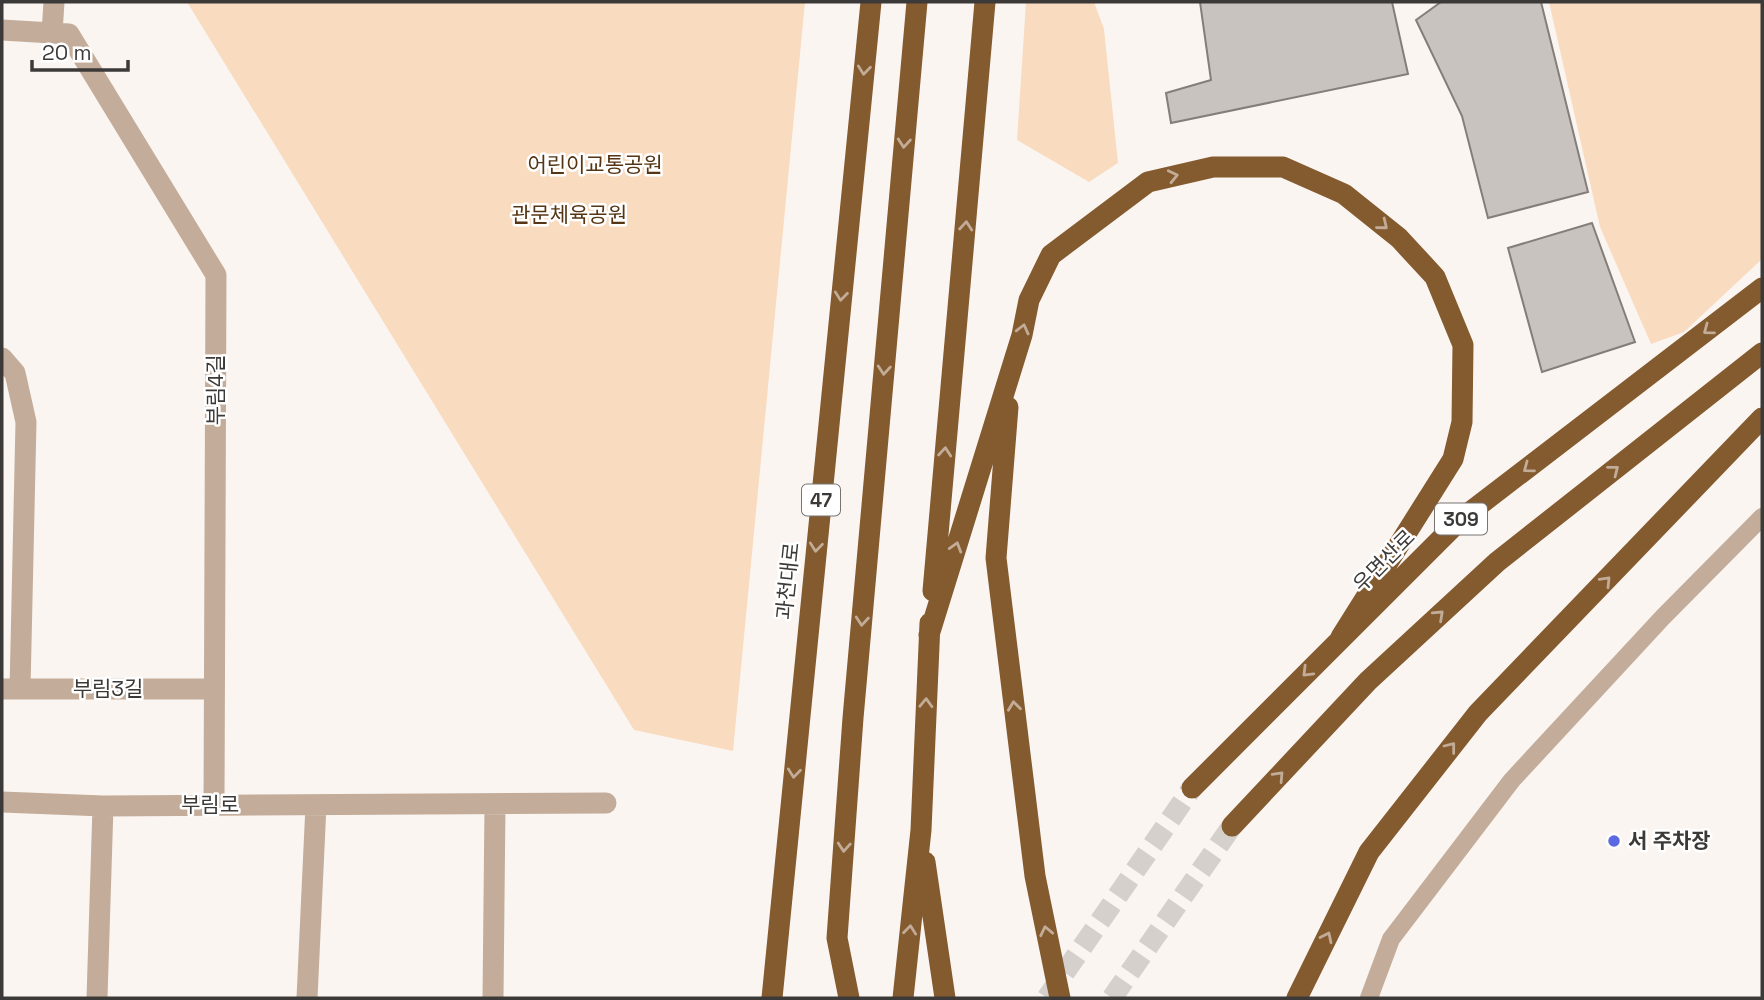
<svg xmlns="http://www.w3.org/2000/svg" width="1764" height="1000" font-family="'Space Grotesk','Noto Sans KR',sans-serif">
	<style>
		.green { fill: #f9dbc0 }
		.building { fill: #c8c3be; stroke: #837e7a; stroke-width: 2 }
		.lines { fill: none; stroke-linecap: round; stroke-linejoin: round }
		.highway-tunnel { stroke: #d5d0cc; stroke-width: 21; stroke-dasharray: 21 10; stroke-linecap: butt }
		.lane { stroke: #c3ad9a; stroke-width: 18 }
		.street { stroke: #c3ad9a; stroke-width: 21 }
		.highway { stroke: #845a2f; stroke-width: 21 }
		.oneway { stroke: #c2ac97 }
		.poi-dot { fill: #5b6ae1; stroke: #fff; stroke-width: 2.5 }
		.labels { text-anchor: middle; stroke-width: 5; stroke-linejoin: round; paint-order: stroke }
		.shield { fill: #fff; stroke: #767574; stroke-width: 2 }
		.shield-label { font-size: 19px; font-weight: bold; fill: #3c3a38 }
		.park-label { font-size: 21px; fill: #553513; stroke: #fff }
		.street-label { font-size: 21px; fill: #3c3a38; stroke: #fff }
		.poi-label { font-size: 21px; font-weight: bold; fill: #3c3a38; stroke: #fff; text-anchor: start }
	</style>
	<rect width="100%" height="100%" fill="#fbf5f1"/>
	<path class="green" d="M187 2H805L733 751 634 730Z
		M1026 2H1094L1104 29 1118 163 1089 182 1017 140Z
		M1549 2H1762V259L1684 332 1651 344 1600 227Z"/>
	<path class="building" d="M1200 2H1392L1408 74 1171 123 1166 93 1211 80Z
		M1441 2H1541L1588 192 1488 218 1462 116 1416 20Z
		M1592 223 1635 342 1542 372 1508 248Z"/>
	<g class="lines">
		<path class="highway-tunnel" d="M1047 998 1192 788
			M1112 998 1232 826"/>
		<path class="lane" d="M1369 998 1391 939 1512 780 1663 617 1762 517"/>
		<path class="street" d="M2 30 69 34 216 275 214 805
			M52 33 54 2
			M2 358 15 373 26 422 20 689
			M2 689H214
			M2 802 103 806 606 803
			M97 998 103 806
			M307 998 316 805
			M493 998 495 804"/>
		<path class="highway" d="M1008 407 996 558 1035 876 1060 998
			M933 591 985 2
			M929 635 1022 335 1029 300 1051 255 1148 182 1213 167H1283L1344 194 1399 238 1435 277 1463 345 1462 422 1453 459 1341 637
			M1192 788 1461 519 1762 288
			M1232 826 1368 681 1497 562 1762 353
			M925 862 945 998
			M772 998 871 2
			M849 998 837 938 853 718 917 2
			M903 998 921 830 930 623
			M1297 998 1369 852 1478 713 1762 418"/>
	</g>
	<defs><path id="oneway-chevron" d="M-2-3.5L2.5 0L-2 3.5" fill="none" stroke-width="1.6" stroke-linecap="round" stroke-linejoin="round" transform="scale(1.75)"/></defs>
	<g class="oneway">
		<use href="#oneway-chevron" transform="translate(864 70) rotate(96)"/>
		<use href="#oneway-chevron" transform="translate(904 143) rotate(95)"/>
		<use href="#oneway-chevron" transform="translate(1173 176) rotate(-13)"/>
		<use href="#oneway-chevron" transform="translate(1383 225) rotate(39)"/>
		<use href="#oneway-chevron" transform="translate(966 226) rotate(-85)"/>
		<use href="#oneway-chevron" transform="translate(841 296) rotate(96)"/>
		<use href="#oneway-chevron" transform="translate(1023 329) rotate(-76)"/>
		<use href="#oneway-chevron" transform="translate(1708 330) rotate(143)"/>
		<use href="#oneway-chevron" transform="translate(884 370) rotate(95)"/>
		<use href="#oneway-chevron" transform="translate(945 452) rotate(-85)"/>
		<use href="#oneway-chevron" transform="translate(1528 468) rotate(143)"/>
		<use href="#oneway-chevron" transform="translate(1614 470) rotate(-38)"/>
		<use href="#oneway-chevron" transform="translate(816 547) rotate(96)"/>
		<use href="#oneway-chevron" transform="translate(956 547) rotate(-73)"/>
		<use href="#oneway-chevron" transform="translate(1606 581) rotate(-46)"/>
		<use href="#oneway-chevron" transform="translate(1439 615) rotate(-43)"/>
		<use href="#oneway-chevron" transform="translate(862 621) rotate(95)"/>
		<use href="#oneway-chevron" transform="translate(1307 672) rotate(135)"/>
		<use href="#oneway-chevron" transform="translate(926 703) rotate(-88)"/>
		<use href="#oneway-chevron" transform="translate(1014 706) rotate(-97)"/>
		<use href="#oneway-chevron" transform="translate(1451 747) rotate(-52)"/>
		<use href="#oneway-chevron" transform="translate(794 773) rotate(96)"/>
		<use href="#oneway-chevron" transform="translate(1279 776) rotate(-47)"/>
		<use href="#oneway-chevron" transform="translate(844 847) rotate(94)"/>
		<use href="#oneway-chevron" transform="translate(910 930) rotate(-84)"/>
		<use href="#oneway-chevron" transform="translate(1046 931) rotate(-102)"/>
		<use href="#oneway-chevron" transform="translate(1327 937) rotate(-64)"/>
	</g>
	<circle class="poi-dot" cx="1614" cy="841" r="7"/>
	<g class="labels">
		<g class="shield">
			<rect x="802" y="484.5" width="38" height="31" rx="5"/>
			<rect x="1435" y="503.5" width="52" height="31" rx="5"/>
		</g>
		<g class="shield-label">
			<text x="821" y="507">47</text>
			<text x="1461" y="526">309</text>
		</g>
		<g class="park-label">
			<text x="595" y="172">어린이교통공원</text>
			<text x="569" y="222">관문체육공원</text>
		</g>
		<g class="street-label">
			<text transform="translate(216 390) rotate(-90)" y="7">부림4길</text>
			<text transform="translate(1384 561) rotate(-45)" y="7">우면산로</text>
			<text transform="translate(788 581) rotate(-84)" y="7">과천대로</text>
			<text x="108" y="696">부림3길</text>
			<text x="210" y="812">부림로</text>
		</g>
		<g class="poi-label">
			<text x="1628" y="848">서 주차장</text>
		</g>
	</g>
	<rect width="1764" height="1000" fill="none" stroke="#3c3a38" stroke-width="7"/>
	<path d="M32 60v10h96v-10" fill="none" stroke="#3c3a38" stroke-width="3.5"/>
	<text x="42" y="60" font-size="21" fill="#3c3a38" stroke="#ffffff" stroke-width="5" paint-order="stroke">20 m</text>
</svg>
